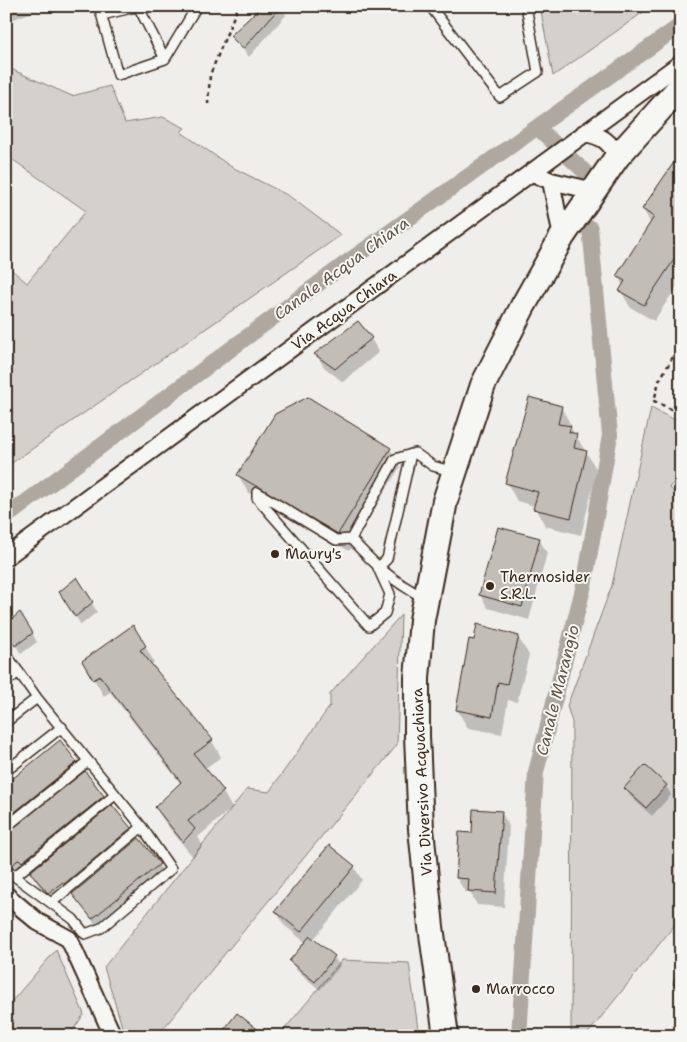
<svg xmlns="http://www.w3.org/2000/svg" width="687" height="1042" font-family="'Shantell Sans',sans-serif">
	<style>
		.green { fill: #d4d1cc; stroke: #887e75 }
		.shadow { fill: #0003 }
		.lines { fill: none; stroke-linecap: round; stroke-linejoin: round }
		.canal { stroke: #afa8a1; stroke-width: 16 }
		.building { fill: #c2bdb7; stroke: #3b2a1e }
		.service-casing { stroke: #3b2a1e; stroke-width: 12 }
		.minor-casing { stroke: #3b2a1e; stroke-width: 20 }
		.secondary-casing { stroke: #3b2a1e; stroke-width: 28 }
		.path { stroke: #3b2a1e; stroke-width: 2.5; stroke-dasharray: 4 4; stroke-linecap: butt }
		.service { stroke: #f6f6f2; stroke-width: 9 }
		.minor { stroke: #f6f6f2; stroke-width: 16 }
		.secondary { stroke: #f6f6f2; stroke-width: 24 }
		.poi-dot { fill: #3b2a1e; stroke: #f6f6f2; stroke-width: 2 }
		.labels { text-anchor: middle; stroke-width: 4; stroke-linejoin: round; paint-order: stroke }
		.street-label { font-size: 15px; fill: #3b2a1e; stroke: #f6f6f2 }
		.poi-label { font-size: 15px; fill: #3b2a1e; stroke: #f6f6f2; text-anchor: start }
		.water-label { font-size: 16px; font-style: italic; fill: #64564c; stroke: #f6f6f2 }
	</style>
	<rect width="100%" height="100%" fill="#efeeea"/>
	<filter id="ink" filterUnits="userSpaceOnUse"><feTurbulence type="fractalNoise" baseFrequency=".02" numOctaves="2"/><feDisplacementMap in="SourceGraphic" scale="10" xChannelSelector="R" yChannelSelector="G"/><feConvolveMatrix kernelMatrix="1 2 1 2 8 2 1 2 1" color-interpolation-filters="sRGB"/></filter>
	<g filter="url(#ink)">
		<path class="green" d="M540 6H652L553 76Z
			M6 67 72 96 110 86 125 123 163 117 185 128 181 132 230 166 289 196 341 235 6 467V265L27 283 86 211 6 155Z
			M651 408 681 423V477L669 487 681 499V917L586 1036H571L572 722 567 706 612 585Z
			M401 615 397 745 157 1036H125L104 967 247 789 269 792 330 706V694Z
			M56 950 84 1014 69 1036H6V1008Z
			M342 960 409 963 419 1036H279Z"/>
		<path class="shadow" d="M7 6H48L14 19Z
			M249 6H281L286 15 249 57 232 36 255 14Z
			M681 154V280L654 321 630 307 621 291 623 286 618 276 651 224 643 209Z
			M371 339 379 352 343 382 324 367 316 354Z
			M561 407 571 425V428L597 470 581 535 545 526 535 506 517 501 507 483Z
			M390 449 400 467 349 551 249 493 238 475Z
			M539 539 547 553 529 620 488 608 480 595Z
			M66 601 92 603 97 612 81 625Z
			M6 629 32 633 37 642 21 654Z
			M518 637 529 655 517 702 508 700 502 734 468 728 457 710Z
			M145 646 154 662 151 665 212 741 221 757 204 769 223 792 232 808 198 837 203 846 193 857 166 824 156 808 180 783 110 692 104 696 83 661Z
			M76 762 110 809 159 865 167 878 101 932 74 895H71L57 906 39 886 32 874 31 875 28 872 21 877 6 859V783L8 785Z
			M666 786 671 795 652 816 631 797 626 788Z
			M501 812 509 826 504 907 477 905 470 892H465L457 878 473 834Z
			M354 867 362 880 313 940 334 957 340 966 320 990 296 970 291 961 306 943 284 925 276 911Z"/>
		<g class="lines">
			<path class="canal" d="M537 127 586 173
				M6 517 346 263 681 25
				M519 1036 536 772 585 581 610 435 590 228"/>
		</g>
		<path class="building" d="M262 6H281L243 49 230 36Z
			M681 152V249L644 305 619 291 625 281 616 276 654 217 642 209Z
			M358 321 372 338 335 369 314 354Z
			M308 397 391 448 338 534 237 475 275 414Z
			M529 397 562 406 558 424 571 426 569 432 577 434 574 448 587 451 571 518 533 509 538 492 505 483Z
			M498 527 540 538 522 607 479 595Z
			M77 577 93 602 75 617 59 592Z
			M20 612 33 633 15 646 6 631V624Z
			M477 624 519 636 507 684 498 682 492 717 456 710 469 639 474 640Z
			M133 625 146 646 140 650 213 740 194 754 224 791 188 821 195 829 183 842 155 807 181 782 100 676 93 680 82 661Z
			M60 740 77 762 6 819V784Z
			M645 765 667 785 646 808 624 788Z
			M85 771 104 796 22 862 19 859 13 864 6 856V833Z
			M112 805 131 828 64 884 63 882 48 893 46 891 30 872Z
			M473 809 502 811 496 893 468 891 469 879 456 878 459 832 472 833Z
			M139 838 160 864 92 919 72 894Z
			M329 845 355 866 301 932 275 911Z
			M310 936 335 956 315 982 289 961Z
			M237 1013 266 1036H219Z"/>
		<g class="lines">
			<g class="service-casing">
				<path id="service" d="M99 6 118 75 165 59 197 6
					M138 6 165 59
					M430 6 500 97 538 72 526 6
					M102 15 140 6
					M351 539 336 540 257 492V498L369 626 385 613 390 594 378 568 387 559 411 454
					M425 598C393 582 375 565 351 539L395 459 415 453 433 466 454 472
					M6 654 37 698 142 827 171 869 101 928 85 934 73 919 6 870
					M6 682 19 672
					M6 722 37 698
					M6 771 62 727
					M6 827 88 761
					M15 876 115 795
					M51 903 142 827
					M679 983 681 978"/>
			</g>
			<g class="minor-casing">
				<path id="minor" d="M584 133C602 136 610 141 617 157
					M533 173 551 181 562 237
					M551 181 594 191
					M6 557 681 63
					M6 895 38 922 69 939 113 1036"/>
			</g>
			<g class="secondary-casing">
				<path id="secondary" d="M446 1036 431 927 421 829 417 736V678L422 620 445 501 483 385 523 306 562 237 617 157 681 86"/>
			</g>
			<path class="path" d="M208 104 210 75 238 6
				M681 343 659 381 654 401 681 414"/>
			<use href="#service" class="service"/>
			<use href="#minor" class="minor"/>
			<use href="#secondary" class="secondary"/>
		</g>
	</g>
	<g class="poi-dot">
		<circle cx="275" cy="554" r="5"/>
		<circle cx="490" cy="586" r="5"/>
		<circle cx="476" cy="989" r="5"/>
	</g>
	<g class="labels">
		<g class="street-label">
			<text transform="translate(344 310) rotate(-36)" y="5">Via Acqua Chiara</text>
			<text transform="translate(422 782) rotate(-93)" y="5">Via Diversivo Acquachiara</text>
		</g>
		<g class="poi-label">
			<text x="285" y="559">Maury's</text>
			<text x="500" y="582">Thermosider<tspan x="500" dy="17">S.R.L.</tspan></text>
			<text x="486" y="994">Marrocco</text>
		</g>
		<g class="water-label">
			<text transform="translate(341 268) rotate(-36)" y="6">Canale Acqua Chiara</text>
			<text transform="translate(557 690) rotate(-76)" y="6">Canale Marangio</text>
		</g>
	</g>
	<rect width="687" height="1042" fill="none" stroke="#f6f6f2" stroke-width="25"/>
	<rect x="12" y="12" width="662" height="1017" fill="none" stroke="#3b2a1e" stroke-width="2" filter="url(#ink)"/>
</svg>
